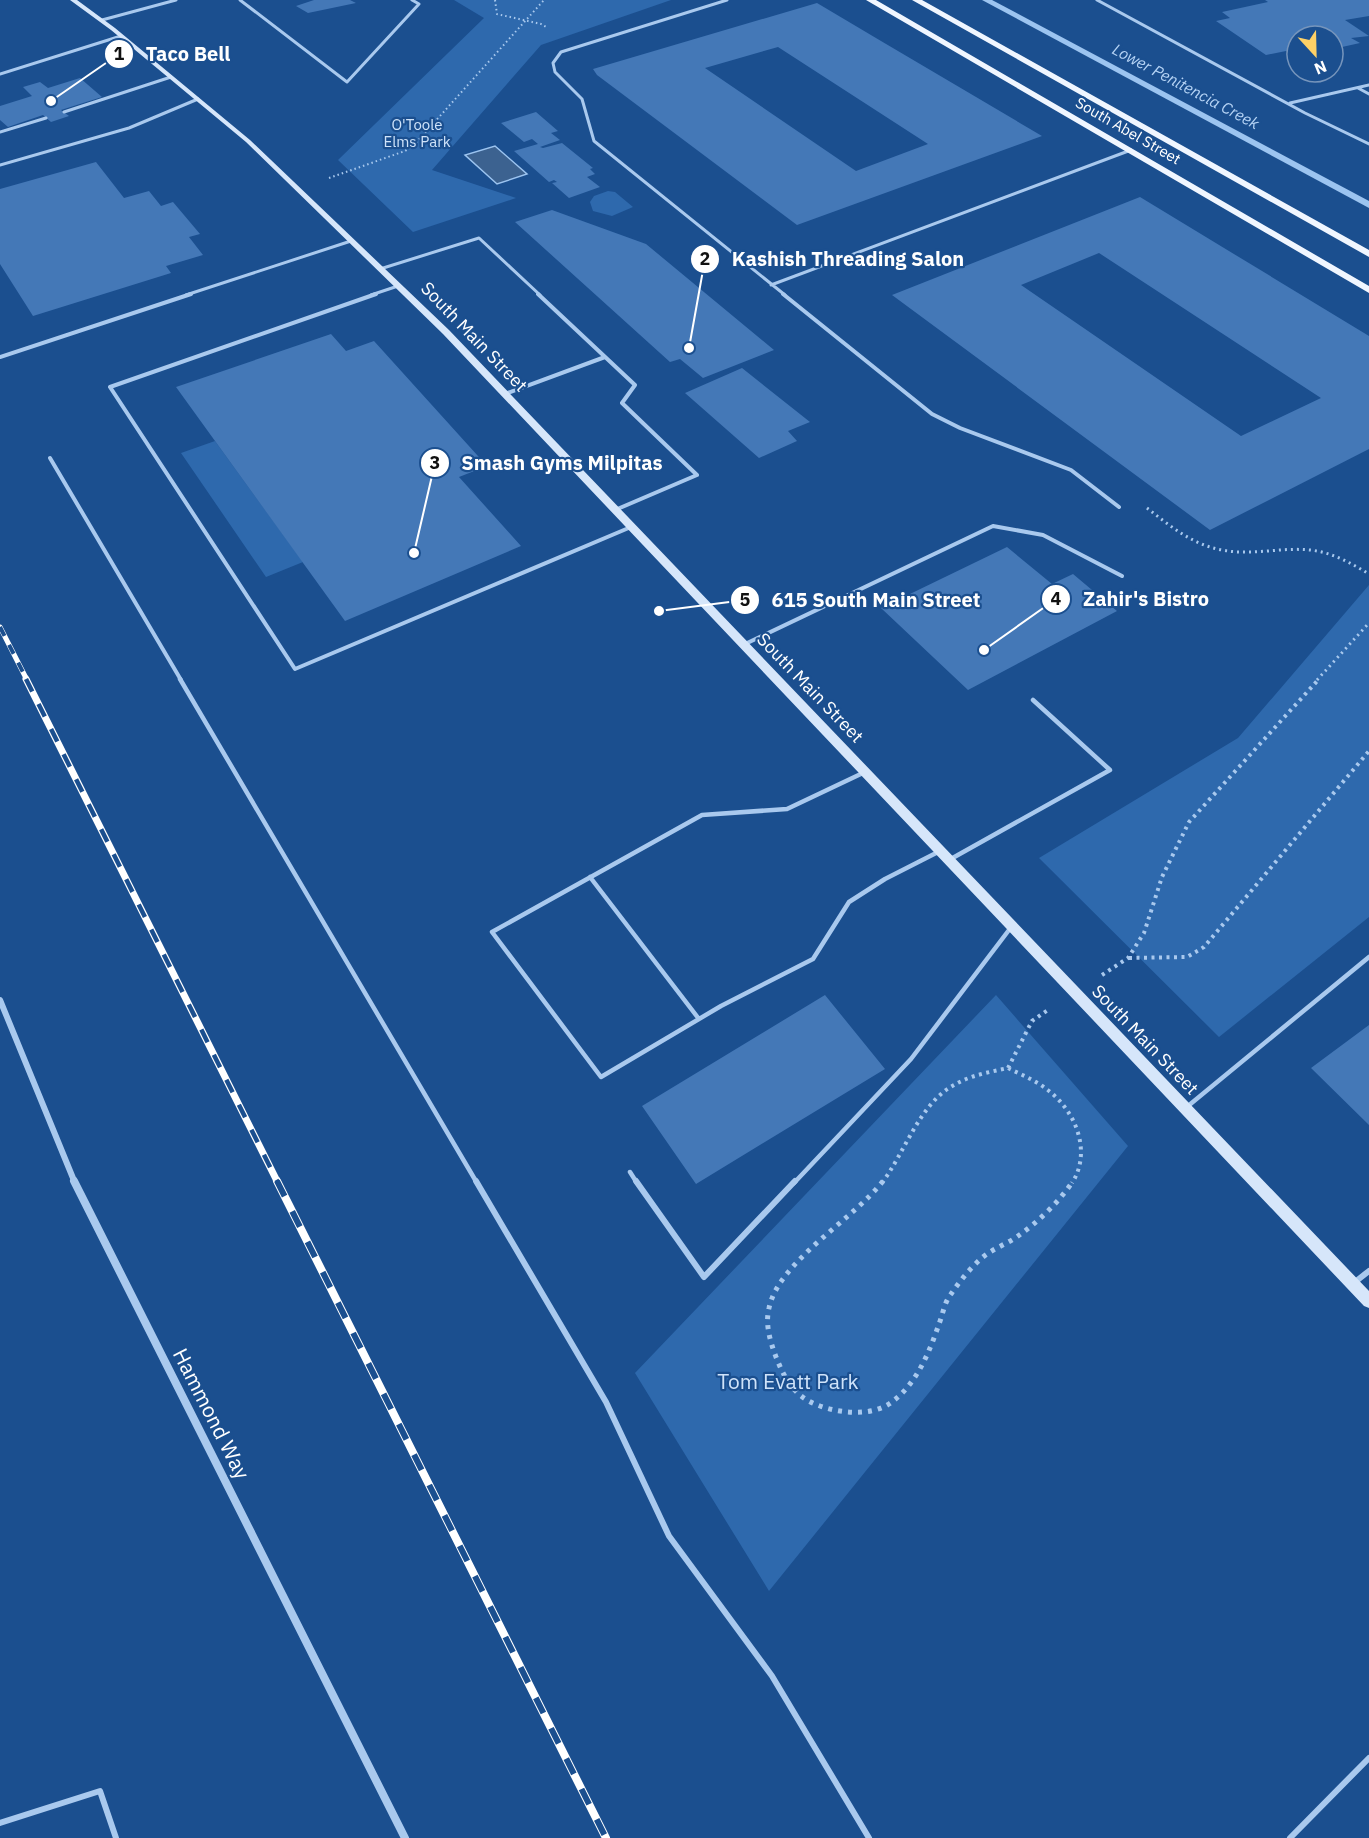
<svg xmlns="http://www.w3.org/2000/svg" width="1369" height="1838" font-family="'IBM Plex Sans',sans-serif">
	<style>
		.green { fill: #2e69ad }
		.water { fill: #3c6290; stroke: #9cc4f0; stroke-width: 1.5 }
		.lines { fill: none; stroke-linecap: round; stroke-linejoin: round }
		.stream { fill: #9cc4f0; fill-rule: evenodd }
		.building { fill: #4478b7; fill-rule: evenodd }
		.path-far3 { stroke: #a9c9ee; stroke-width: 2; stroke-dasharray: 1.5 3; stroke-linecap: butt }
		.path-far2 { stroke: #a9c9ee; stroke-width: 3; stroke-dasharray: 2 4; stroke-linecap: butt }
		.path-far1 { stroke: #a9c9ee; stroke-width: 4; stroke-dasharray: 3 4.5; stroke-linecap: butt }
		.path { stroke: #a9c9ee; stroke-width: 5; stroke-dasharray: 4 6; stroke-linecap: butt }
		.service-far3 { stroke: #a9c9ee; stroke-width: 3 }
		.service-far2 { stroke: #a9c9ee; stroke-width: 4 }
		.service-far1 { stroke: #a9c9ee; stroke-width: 4.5 }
		.service { stroke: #a9c9ee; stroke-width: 6 }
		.minor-far1 { stroke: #a9c9ee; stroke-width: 6 }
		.minor { stroke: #a9c9ee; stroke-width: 8 }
		.secondary { fill: #d6e6fa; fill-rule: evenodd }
		.primary { fill: #f0f6ff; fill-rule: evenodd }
		.rail-far2-casing { stroke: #fff; stroke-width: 5 }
		.rail-far1-casing { stroke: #fff; stroke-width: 7 }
		.rail-casing { stroke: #fff; stroke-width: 8 }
		.rail-far2 { stroke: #1b4f8f; stroke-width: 4; stroke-dasharray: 10; stroke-linecap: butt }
		.rail-far1 { stroke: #1b4f8f; stroke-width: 4.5; stroke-dasharray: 14; stroke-linecap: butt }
		.rail { stroke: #1b4f8f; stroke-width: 6; stroke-dasharray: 17; stroke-linecap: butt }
		.labels { text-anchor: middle; stroke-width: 4.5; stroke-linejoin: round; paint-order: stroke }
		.far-park-label { font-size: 15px; fill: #cfe3fa; stroke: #1b4f8f }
		.far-street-label { font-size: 15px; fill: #fff; stroke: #1b4f8f }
		.far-water-label { font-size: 16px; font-style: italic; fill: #b5d3f5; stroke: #1b4f8f }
		.street-label { font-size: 18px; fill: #fff; stroke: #1b4f8f }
		.near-park-label { font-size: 21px; fill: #cfe3fa; stroke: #1b4f8f }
		.near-street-label { font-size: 21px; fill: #fff; stroke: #1b4f8f }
		.leader { fill: none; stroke: #fff; stroke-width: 2 }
		.callout-dot { fill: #fff; stroke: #1b4f8f; stroke-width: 2 }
		.mark-label { font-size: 18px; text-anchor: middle; font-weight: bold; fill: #111 }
		.callout-label { font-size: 20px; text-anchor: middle; font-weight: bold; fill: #fff; stroke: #1b4f8f; stroke-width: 4.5; stroke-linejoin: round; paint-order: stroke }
	</style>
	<rect width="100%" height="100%" fill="#1b4f8f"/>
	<path class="green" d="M454 0H671L541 45 432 170 516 198 413 232 338 160 484 18Z
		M608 191 615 192 633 207 612 216 593 211 590 202 594 196Z
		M215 441 303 562 266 577 181 453Z
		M1369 585V917L1219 1037 1039 858 1238 738Z
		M996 995 1128 1146 769 1591 635 1373Z"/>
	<path class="water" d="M495 146 527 174 497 184 465 155Z"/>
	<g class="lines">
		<path class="stream" d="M982 0H992L1369 201V208Z"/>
	</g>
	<path class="building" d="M314 0H350L356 3 308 13 296 6Z
		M1265 0H1369V16L1345 20 1369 36 1351 38 1360 43 1333 49V36H1297V56L1294 57 1286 51 1266 55 1216 21 1230 18 1222 12 1268 2Z
		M817 3 881 41 1042 136 797 225 597 75 593 69ZM778 47 928 144 856 171 705 68Z
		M80 78 102 97 61 110 69 116 51 122 43 115 8 127 0 120V106L32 96 23 87 40 82 48 88Z
		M536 112 558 131 551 133 560 140 540 147 543 148 562 143 593 168 590 169 595 174 587 177 600 187 569 198 552 183 557 182 554 180 549 182 514 151 538 144 532 139 524 142 501 123Z
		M96 162 124 198 149 191 161 206 173 202 200 234 189 237 203 255 166 266 171 273 33 316 0 264V189Z
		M1140 197 1369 336V449L1210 530 892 295ZM1099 253 1321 398 1241 436 1021 285Z
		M552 210 646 244 774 350 703 378 680 359 670 362 515 222Z
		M331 334 346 351 374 341 487 466 459 477 521 546 345 621 176 387Z
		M742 368 810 422 788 431 797 441 759 458 685 393Z
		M1007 547 1052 584 1073 574 1117 611 968 690 881 608Z
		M825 995 885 1069 696 1184 642 1106Z
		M1369 1025V1125L1311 1068Z"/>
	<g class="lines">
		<path class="path-far3" d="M495 0 497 14 541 24 548 28
			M329 178 405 151 414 145 544 0"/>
		<path class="path-far2" d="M1147 508C1170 526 1193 545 1222 550 1252 556 1280 547 1310 550 1331 552 1351 563 1369 574
			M1317 680 1369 623"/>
		<path class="path-far1" d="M1129 958 1187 957 1204 947 1369 751
			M1102 975 1128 958 1144 933 1162 877 1189 822 1319 679
			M1008 1068 1032 1021 1048 1010
			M882 1183C905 1152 920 1103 954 1085 971 1075 990 1072 1008 1068 1022 1075 1037 1081 1049 1091 1076 1112 1092 1152 1072 1183"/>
		<path class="path" d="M883 1181C853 1220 779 1261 769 1308 765 1324 770 1341 776 1357 784 1377 793 1395 815 1404 836 1413 869 1417 889 1404 916 1386 929 1353 939 1324 943 1314 944 1303 951 1294 960 1281 971 1267 983 1257 994 1248 1007 1244 1018 1236 1038 1222 1060 1201 1073 1181"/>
		<path class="service-far3" d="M240 0 347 82 419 4 412 0
			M727 0 561 52 553 63 555 72 582 99 594 141 785 295
			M1097 0 1305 113 1369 144
			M102 20 176 0
			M0 74 121 36
			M1358 88 1369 94
			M1290 103 1369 85
			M64 112 171 77
			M0 132 46 118
			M0 165 129 128 198 99
			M380 269 479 238 540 295
			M771 285 1131 150
			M186 295 351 241
			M371 295 398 286"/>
		<path class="service-far2" d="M376 294 110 387 295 669 631 527
			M538 294 635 385 622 403 697 475 615 510
			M783 294 932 414 960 428 1071 470 1119 507
			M0 357 191 294
			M505 394 605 357
			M50 458 181 680
			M743 645 993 526 1043 535 1122 576"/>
		<path class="service-far1" d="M180 679 477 1183
			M865 772 787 809 702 815 492 932 601 1077 721 1006 813 959 849 902 885 879 940 851
			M949 860 1110 770 1033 700
			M590 877 699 1019
			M1188 1106 1369 957
			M630 1172 637 1183
			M794 1183 911 1059 1012 926"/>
		<path class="service" d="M476 1181 606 1402 669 1536 772 1676 869 1838
			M636 1181 704 1277 795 1181
			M1355 1282 1369 1271
			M0 1823 100 1791 116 1838
			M1290 1838 1369 1758"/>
		<path class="minor-far1" d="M0 1000 75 1183"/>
		<path class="minor" d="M74 1181 405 1838"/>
		<path class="secondary" d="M70 0H77L115 28 250 140 449 330 1369 1291V1308L1364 1306 443 334 246 142 111 30Z"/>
		<path class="primary" d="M866 0H876L1369 286V293Z
			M912 0H922L1369 250V257Z"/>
		<g class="rail-far2-casing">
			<path id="rail-far2" d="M0 627 27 680"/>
		</g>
		<g class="rail-far1-casing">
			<path id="rail-far1" d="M26 679 278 1183"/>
		</g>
		<g class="rail-casing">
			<path id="rail" d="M277 1181 606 1838"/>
		</g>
		<use href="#rail-far2" class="rail-far2"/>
		<use href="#rail-far1" class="rail-far1"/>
		<use href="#rail" class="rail"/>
	</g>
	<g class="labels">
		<g class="far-park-label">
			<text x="417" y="130">O'Toole<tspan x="417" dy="17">Elms Park</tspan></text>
		</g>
		<g class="far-street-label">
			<text transform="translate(1128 131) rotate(30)" y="5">South Abel Street</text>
		</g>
		<g class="far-water-label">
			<text transform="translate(1186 86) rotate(28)" y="6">Lower Penitencia Creek</text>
		</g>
		<g class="street-label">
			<text transform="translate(474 337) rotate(46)" y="6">South Main Street</text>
			<text transform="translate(810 688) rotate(46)" y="6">South Main Street</text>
			<text transform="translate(1145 1040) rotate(46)" y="6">South Main Street</text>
		</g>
		<g class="near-park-label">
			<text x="788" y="1389">Tom Evatt Park</text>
		</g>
		<g class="near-street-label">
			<text transform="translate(211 1414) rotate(63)" y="7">Hammond Way</text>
		</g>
	</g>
	<path class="leader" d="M51 101L119 54M689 348L705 259M414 553L435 463M984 650L1056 599M659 611L745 600"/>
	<g class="callout-dot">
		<circle cx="51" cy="101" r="6"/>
		<circle cx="689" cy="348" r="6"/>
		<circle cx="414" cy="553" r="6"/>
		<circle cx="984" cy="650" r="6"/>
		<circle cx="659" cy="611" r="6"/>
		<circle cx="119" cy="54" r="15"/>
		<circle cx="705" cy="259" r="15"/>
		<circle cx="435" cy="463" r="15"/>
		<circle cx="1056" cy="599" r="15"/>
		<circle cx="745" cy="600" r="15"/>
	</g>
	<g class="mark-label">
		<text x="119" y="60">1</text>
		<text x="705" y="265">2</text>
		<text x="435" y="469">3</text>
		<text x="1056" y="605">4</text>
		<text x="745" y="606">5</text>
	</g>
	<g class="callout-label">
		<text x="188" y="61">Taco Bell</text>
		<text x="848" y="266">Kashish Threading Salon</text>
		<text x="562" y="470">Smash Gyms Milpitas</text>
		<text x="1146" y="606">Zahir's Bistro</text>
		<text x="876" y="607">615 South Main Street</text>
	</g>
	<g transform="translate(1315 54) rotate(158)"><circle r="28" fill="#1b4f8f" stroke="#7695bc" stroke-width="1.5"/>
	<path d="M0-4.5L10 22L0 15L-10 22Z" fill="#ffd166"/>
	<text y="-9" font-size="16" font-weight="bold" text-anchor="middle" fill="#ffffff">N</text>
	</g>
</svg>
